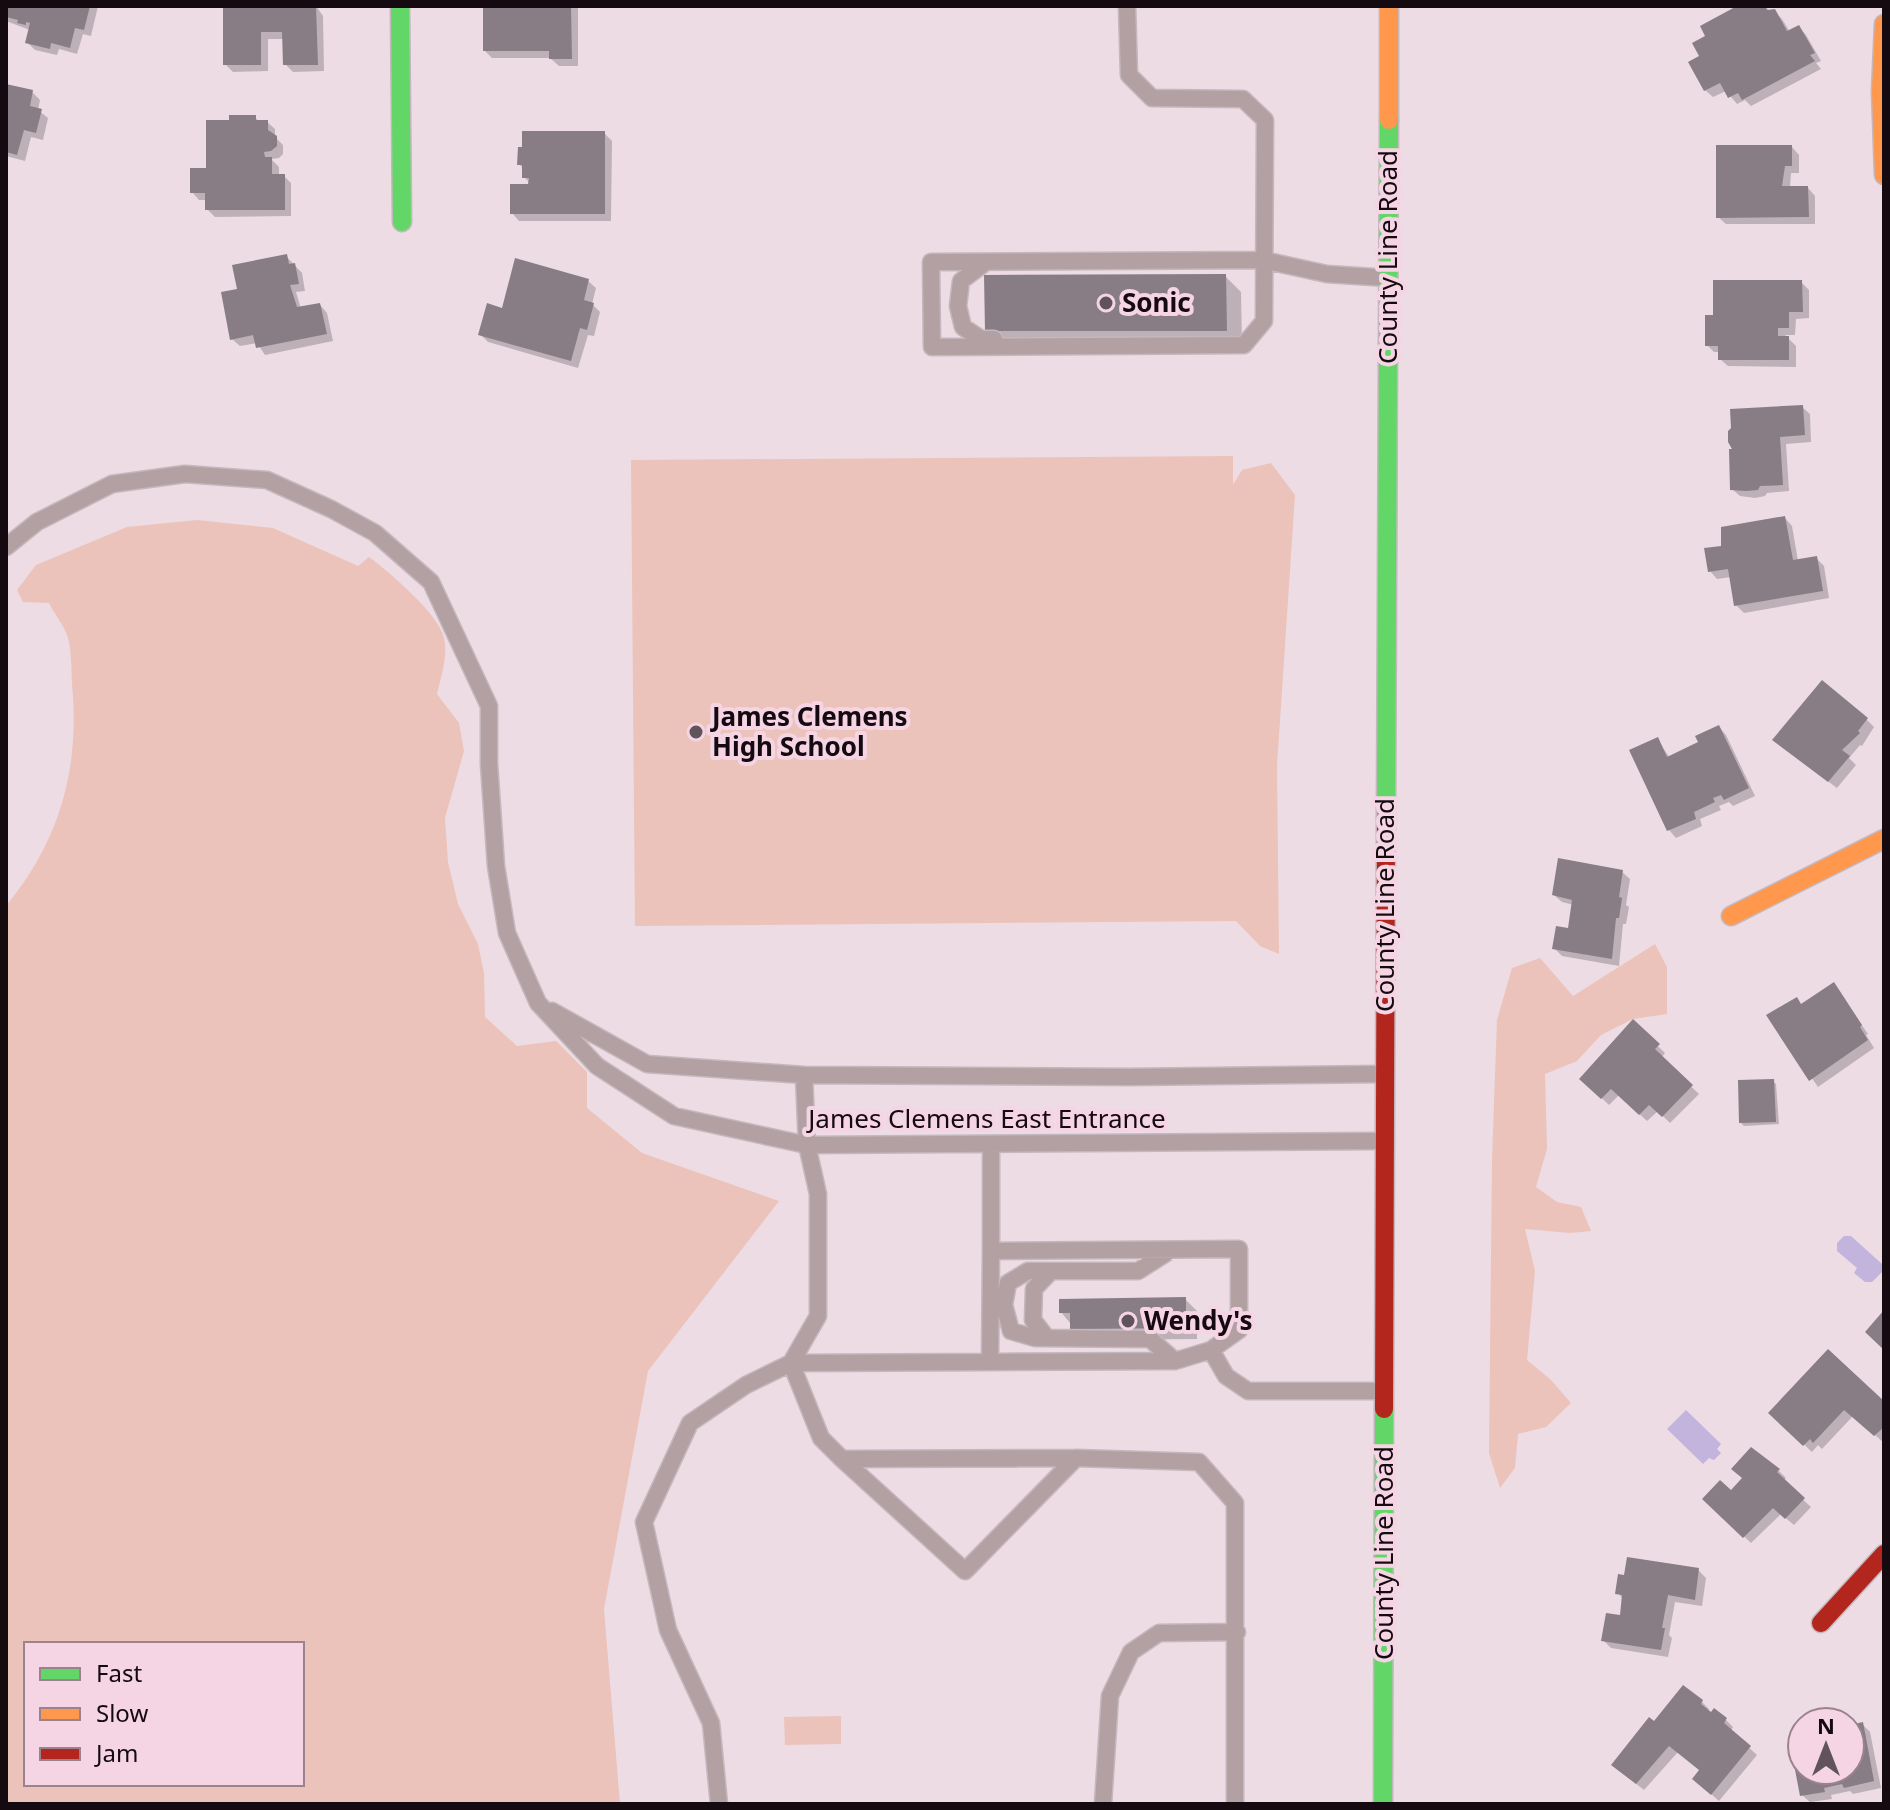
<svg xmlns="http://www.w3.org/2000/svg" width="1890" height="1810" font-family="'Noto Sans',sans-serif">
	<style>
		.green { fill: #ebc3ba; fill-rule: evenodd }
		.water { fill: #c2b4dc }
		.shadow { fill: #0003 }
		.building { fill: #887d85 }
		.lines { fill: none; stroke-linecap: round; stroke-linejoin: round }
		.lane-casing { stroke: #c4b8be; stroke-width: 19 }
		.fast-casing { stroke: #c4b8be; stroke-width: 21 }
		.slow-casing { stroke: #c4b8be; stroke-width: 21 }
		.jam-casing { stroke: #c4b8be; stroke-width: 21 }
		.lane { stroke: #b2a0a3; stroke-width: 16 }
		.fast { stroke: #63d668; stroke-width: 18 }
		.slow { stroke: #ff974d; stroke-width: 18 }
		.jam { stroke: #b3261e; stroke-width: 18 }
		.poi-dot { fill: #60545a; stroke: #f5d4e3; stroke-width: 3 }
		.labels { text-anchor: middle; stroke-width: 8; stroke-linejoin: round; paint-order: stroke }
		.street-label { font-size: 26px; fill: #140a0f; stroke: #f5d4e3 }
		.poi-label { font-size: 26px; font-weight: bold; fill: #140a0f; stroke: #f5d4e3; text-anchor: start }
	</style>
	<rect width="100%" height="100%" fill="#eddce4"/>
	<path class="green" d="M1233 456V485L1242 470 1271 463 1295 495 1277 766 1279 954 1260 946 1236 921 635 926 631 460Z
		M197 520 273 528 358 566 369 557C389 572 439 614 444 638 448 656 441 677 437 694L459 723 464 751 445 818 448 862 458 904 478 944 484 973 485 1017 517 1046 556 1041 587 1072V1108L642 1153 779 1201 648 1371 604 1609 620 1804H6V906C60 840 80 769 72 684 71 669 72 649 67 635 63 624 54 613 49 603L23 602 17 590 36 565 127 527ZM302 1644V1784H26V1644Z
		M1655 944 1667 967V1014L1633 1019 1601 1035 1577 1061 1545 1074 1547 1149 1536 1187 1557 1202 1581 1207 1591 1231 1570 1233 1525 1229 1535 1271 1527 1360 1551 1380 1571 1403 1546 1427 1518 1434 1515 1468 1500 1488 1489 1453 1492 1159 1497 1020 1512 968 1540 958 1573 996Z
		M841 1716V1744L785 1745 784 1717Z"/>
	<path class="water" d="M1844 1236H1851L1882 1264V1272L1872 1282H1865L1854 1273 1857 1268 1837 1251V1243Z
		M1686 1410 1721 1444 1717 1449 1721 1453 1714 1460 1709 1458 1703 1464 1667 1429Z"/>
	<path class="shadow" d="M6 6H98L91 36 83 34 77 54 59 49 57 55 35 50 27 42 30 30 6 21Z
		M225 6H316L323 16 324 71 293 72 285 64V39H268V71L233 72 225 64Z
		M485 6H578V66H559L550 58H492L485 51Z
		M1741 6H1766L1769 12 1774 11 1782 19 1790 32 1799 27 1806 35 1821 61 1816 63 1821 69 1751 106 1745 100 1737 104 1726 91 1713 97 1705 90 1701 57 1708 37Z
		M6 86 32 92 40 100 38 110 48 118 43 140 31 137 25 161 6 156Z
		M255 117 259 122H267L275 129V137L283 145V154L279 158 271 159 279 167V176H284L291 183V216L215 217 207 209V200H199L192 192 208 170 231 122Z
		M604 133 612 141 611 221H519L512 213 533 186 524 177V169L519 164Z
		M1792 147 1799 155V173H1791L1790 188H1808L1815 196V224H1726L1718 217Z
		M286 256 302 273 305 291 296 292 301 309 320 305 327 313 333 341 265 355 257 343 240 346 232 339 240 290Z
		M1225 276 1241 292 1242 346H1003L987 330Z
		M588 281 596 288 592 304 600 312 594 336 588 335 578 368 488 342 481 335 504 310Z
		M1801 282 1809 290V318L1796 319 1795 335H1785L1796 346V367L1728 366 1720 359V352H1714L1707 345 1715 317Z
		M1802 407 1810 414 1811 442 1786 444 1789 491 1767 493 1765 496 1755 498 1740 496 1732 489 1736 451Z
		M1785 518 1792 526 1798 561 1816 558 1824 566 1829 598 1744 613 1736 605 1731 577 1717 579 1710 571 1723 547Z
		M1866 719 1874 727 1862 746 1860 745 1849 758 1856 765 1837 788 1782 747Z
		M1719 727 1726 735 1755 796 1733 806 1729 802 1719 806 1721 810 1700 819 1702 826 1676 838 1669 830 1632 751 1657 739 1670 758 1701 743Z
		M1622 872 1630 879 1626 905 1629 907 1626 924H1623L1619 966 1562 956 1554 948 1569 930 1574 905 1562 902 1554 895Z
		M1834 985 1868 1034 1866 1035 1874 1048 1818 1087 1769 1015 1802 1005Z
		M1633 1022 1665 1053 1661 1058 1699 1094 1670 1123 1658 1111 1647 1121 1619 1095 1609 1105 1589 1086Z
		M1773 1081 1776 1084 1779 1124 1744 1126 1741 1123Z
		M1185 1299 1197 1311V1339L1084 1340 1061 1312Z
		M1884 1404 1883 1442 1853 1416 1822 1449 1818 1445 1812 1452 1771 1413Z
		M1752 1449 1779 1471 1786 1478 1783 1481 1811 1507 1794 1525 1781 1514 1751 1543 1705 1499 1732 1493 1744 1478Z
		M1698 1570 1706 1578 1702 1606 1675 1602 1669 1635 1672 1638 1668 1657 1611 1648 1603 1640 1621 1618 1624 1600 1618 1593Z
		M1702 1702 1709 1709 1708 1712 1726 1720 1733 1727 1731 1731 1757 1755 1719 1801 1702 1786 1701 1771 1678 1752 1644 1790 1621 1772 1654 1724Z
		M1862 1724 1870 1732 1881 1788 1853 1794 1850 1791 1831 1795 1832 1799 1810 1802 1802 1795 1791 1740 1802 1738V1770H1850V1727Z"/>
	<path class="building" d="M6 6H90L84 30 75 28 70 48 51 43 50 49 25 43 30 23 26 22V25L17 23 18 20 6 17Z
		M223 6H316L318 65H283L282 32H261V65H223Z
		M483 6H571L572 59H549V51H483Z
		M1737 6H1765L1767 10 1775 9 1787 31 1799 25 1815 53 1810 55 1815 61 1742 100 1738 93 1728 98 1720 83 1704 91 1688 62 1699 56 1692 43 1705 36 1700 26Z
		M6 84 33 90 30 106 42 109 36 133 24 130 17 155 6 152Z
		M229 115H256V120H268V130L277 136V146L271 151 264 152 265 157H272V174H285V210H205V193H190V168H206V120H229Z
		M522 131H605V214H510V184H528L529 178H522V165H517L518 147H522Z
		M1716 145H1792V166H1785L1782 186H1808L1809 217 1716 218Z
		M287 254 289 264 295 263 299 284 290 285 297 307 320 303 327 334 256 348 253 335 230 340 221 292 237 289 232 265Z
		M515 258 589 279 584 300 594 303 587 330 580 328 571 361 478 335 487 303 502 308Z
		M1226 274 1227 331H985L984 275Z
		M1713 280H1802L1803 312H1789V328H1778V336H1789V360H1718V346H1705V315H1713Z
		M1803 405 1805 435 1780 437 1783 485 1760 486 1758 490 1746 491 1730 490 1729 449H1732L1728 442V431L1731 428 1730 409Z
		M1785 516 1793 560 1817 556 1823 591 1734 606 1728 569 1708 572 1704 548 1721 546V527Z
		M1822 680 1868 718 1858 731 1860 733 1842 750 1850 756 1828 782 1772 740Z
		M1719 725 1749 788 1724 800 1721 795 1713 798 1715 802 1694 812 1696 819 1667 831 1629 750 1658 737 1667 757 1698 742 1695 736Z
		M1558 858 1623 870 1619 897 1622 898 1619 918H1616L1612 959 1552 949 1556 926 1568 928 1572 900 1552 895Z
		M1834 982 1862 1025 1860 1027 1868 1040 1809 1081 1766 1015 1797 997 1801 1004Z
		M1633 1019 1660 1044 1655 1049 1693 1085 1662 1117 1649 1105 1639 1115 1611 1089 1601 1099 1579 1079Z
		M1774 1079 1776 1122 1739 1123 1738 1080Z
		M1186 1297V1328L1070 1329V1313H1059V1299Z
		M1884 1310V1350L1865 1332Z
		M1828 1349 1884 1401V1427L1874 1436 1844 1410 1813 1443 1810 1439 1803 1446 1768 1413Z
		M1751 1447 1780 1469 1777 1472 1805 1498 1785 1519 1773 1508 1743 1538 1702 1499 1720 1480 1731 1490 1742 1478 1731 1469Z
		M1627 1557 1699 1568 1695 1600 1668 1595 1662 1628H1665L1661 1650 1601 1641 1606 1613 1620 1615 1622 1595 1615 1594 1618 1574 1624 1575Z
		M1683 1685 1703 1700 1701 1704 1711 1712 1714 1708 1727 1718 1724 1723 1751 1746 1711 1795 1692 1779 1699 1770 1669 1746 1636 1784 1611 1765 1649 1717 1654 1721Z
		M1863 1722 1874 1781 1844 1788 1842 1784 1824 1788 1825 1792 1800 1796 1789 1738 1802 1736V1770H1850V1725Z"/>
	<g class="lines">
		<g class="lane-casing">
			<path id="lane" d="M1127 6 1129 75 1152 98 1243 99 1265 120 1264 321 1244 345 932 347 931 262 1263 260 1327 274 1388 278
				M986 262 961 281 958 306 963 327 981 339H994
				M6 547 37 522 112 484 185 474 267 480 331 509 375 533 431 582 489 706V764L496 866 507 933 538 1003 597 1066 674 1116 807 1145 1382 1141
				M552 1011 647 1064 804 1075 1129 1077 1383 1074
				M804 1075 807 1145 818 1194V1316L791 1363 990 1362
				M991 1144V1251
				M1239 1249V1330L1211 1350 1175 1361 990 1362 991 1251Z
				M1171 1250 1138 1271H1028L1008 1283 1004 1305 1011 1331 1035 1338 1150 1339 1175 1361
				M1047 1338 1033 1320 1034 1289 1051 1271
				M1211 1350 1226 1376 1248 1391H1382
				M1076 1458 965 1571 842 1459 1076 1458 1199 1462 1235 1503V1804
				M719 1804 711 1723 668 1630 644 1522 690 1423 746 1385 791 1363 821 1438 842 1459
				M1103 1804 1110 1696 1131 1652 1159 1633 1237 1632"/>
		</g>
		<g class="fast-casing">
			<path id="fast" d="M400 6 402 222
				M1386 818 1389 120
				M1383 1804 1384 1409"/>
		</g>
		<g class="slow-casing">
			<path id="slow" d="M1884 24 1881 91 1884 175
				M1389 120V6
				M1731 916 1884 839"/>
		</g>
		<g class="jam-casing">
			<path id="jam" d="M1384 1409 1386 818
				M1821 1623 1884 1554"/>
		</g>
		<use href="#lane" class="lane"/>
		<use href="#fast" class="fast"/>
		<use href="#slow" class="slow"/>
		<use href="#jam" class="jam"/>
	</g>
	<g class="poi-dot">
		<circle cx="1106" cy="303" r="8"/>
		<circle cx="696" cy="732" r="8"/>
		<circle cx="1128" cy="1321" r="8"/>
	</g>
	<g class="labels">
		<g class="street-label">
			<text transform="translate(1388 257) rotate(-90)" y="9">County Line Road</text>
			<text transform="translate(1385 905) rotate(-90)" y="9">County Line Road</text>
			<text x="987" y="1128">James Clemens East Entrance</text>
			<text transform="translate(1384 1553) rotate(-90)" y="9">County Line Road</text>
		</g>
		<g class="poi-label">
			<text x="1122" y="312">Sonic</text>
			<text x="712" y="726">James Clemens<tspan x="712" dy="30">High School</tspan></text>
			<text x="1144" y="1330">Wendy's</text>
		</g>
	</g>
	<rect width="1890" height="1810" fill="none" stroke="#140a0f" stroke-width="16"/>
	<rect x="24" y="1642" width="280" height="144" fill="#f5d4e3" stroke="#9b838e" stroke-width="2"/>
	<rect x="40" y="1668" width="40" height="12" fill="#63d668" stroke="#9b838e" stroke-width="2"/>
	<text x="96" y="1682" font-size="24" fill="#140a0f">Fast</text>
	<rect x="40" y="1708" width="40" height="12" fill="#ff974d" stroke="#9b838e" stroke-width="2"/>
	<text x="96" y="1722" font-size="24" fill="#140a0f">Slow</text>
	<rect x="40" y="1748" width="40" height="12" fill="#b3261e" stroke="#9b838e" stroke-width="2"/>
	<text x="96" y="1762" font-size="24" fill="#140a0f">Jam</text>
	<g transform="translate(1826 1746)"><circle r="38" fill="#f5d4e3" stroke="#9b838e" stroke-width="2"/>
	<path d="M0-6L14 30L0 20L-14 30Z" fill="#60545a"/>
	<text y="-12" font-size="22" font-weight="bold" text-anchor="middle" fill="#140a0f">N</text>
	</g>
</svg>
